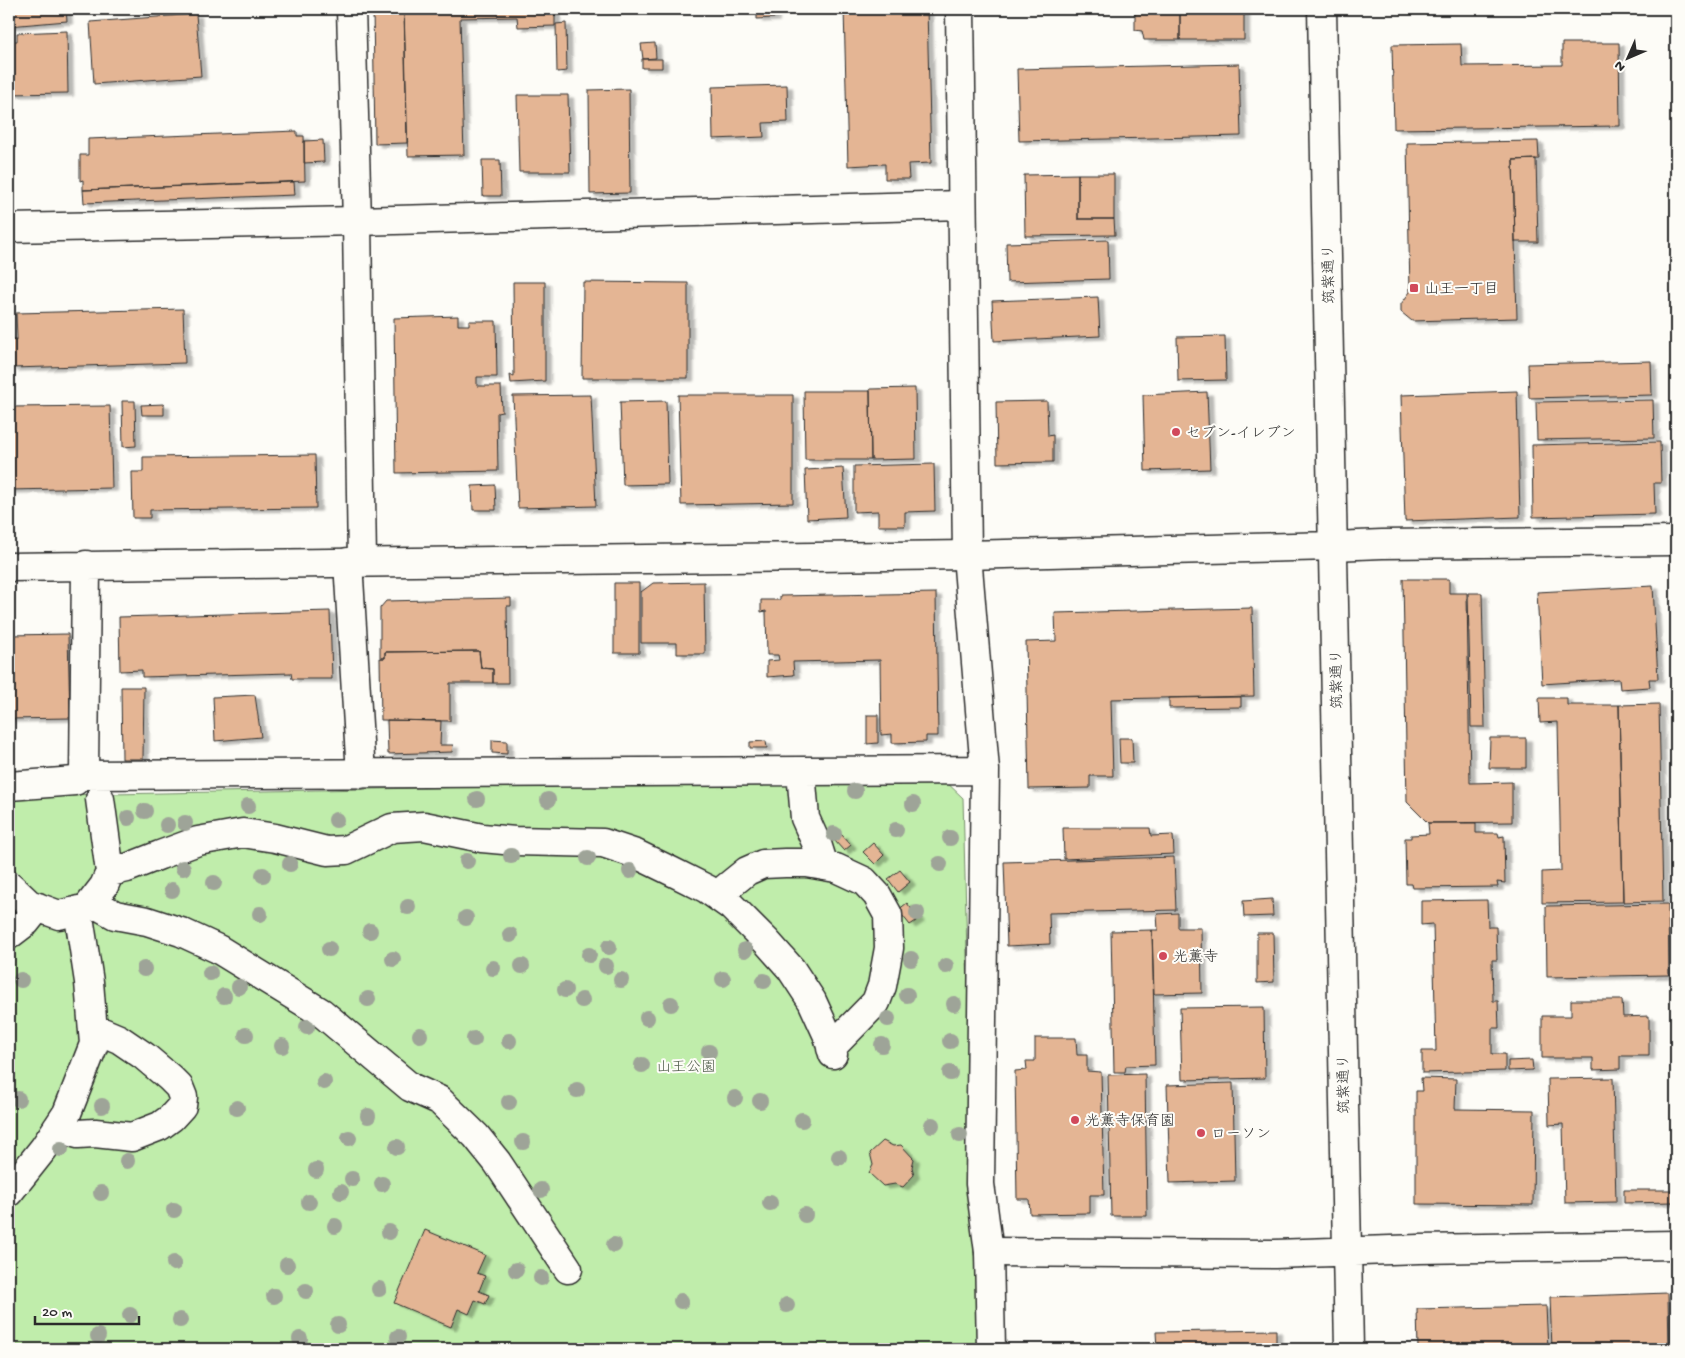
<svg xmlns="http://www.w3.org/2000/svg" width="1685" height="1358" font-family="'Gochi Hand','Klee One',sans-serif">
	<style>
		.green { fill: #c0edab; stroke: #768c6b }
		.building { fill: #e4b594; stroke: #2b2b2b; filter: url(#shadow) }
		.lines { fill: none; stroke-linecap: round; stroke-linejoin: round }
		.street-casing { stroke: #2b2b2b; stroke-width: 31 }
		.secondary-casing { stroke: #2b2b2b; stroke-width: 31 }
		.street { stroke: #fdfcf7; stroke-width: 28 }
		.secondary { stroke: #fdfcf7; stroke-width: 28 }
		.tree { fill: #9ea498 }
		.poi-dot { fill: #d1495b; stroke: #fdfcf7; stroke-width: 2 }
		.labels { text-anchor: middle; stroke-width: 4; stroke-linejoin: round; paint-order: stroke }
		.street-label { font-size: 15px; fill: #2b2b2b; stroke: #fdfcf7 }
		.poi-label { font-size: 15px; fill: #2b2b2b; stroke: #fdfcf7; text-anchor: start }
		.park-label { font-size: 15px; fill: #505c4b; stroke: #fdfcf7 }
	</style>
	<defs>
		<filter id="shadow"><feDropShadow dx="5.5" dy="3" stdDeviation="1" flood-color="#0004"/></filter>
	</defs>
	<rect width="100%" height="100%" fill="#fdfcf7"/>
	<filter id="ink" filterUnits="userSpaceOnUse"><feTurbulence type="fractalNoise" baseFrequency=".02" numOctaves="2"/><feDisplacementMap in="SourceGraphic" scale="10" xChannelSelector="R" yChannelSelector="G"/><feConvolveMatrix kernelMatrix="1 2 1 2 8 2 1 2 1" color-interpolation-filters="sRGB"/></filter>
	<g filter="url(#ink)">
		<path class="green" d="M942 778 963 798 977 1349H9V796Z"/>
		<path class="building" d="M9 9H66L67 21 9 26Z
			M373 9H404L407 143 375 144Z
			M404 9H555V26L518 27 517 17 460 18 464 155 408 156Z
			M757 9H773L774 18 757 19Z
			M844 9H927L931 163 908 164 909 179H885V164L848 166Z
			M1135 9H1180V40H1144L1142 31 1135 30Z
			M1180 9H1244V40H1180Z
			M196 14 201 76 94 84 90 22Z
			M566 23 567 71 557 72 556 24Z
			M67 31 68 93 9 94V41H17V33Z
			M655 43 656 58 643 59 641 44Z
			M1562 43H1619L1620 126 1394 129 1392 45 1461 44 1462 66 1562 65Z
			M642 59H662V68H642Z
			M1239 64 1241 136 1019 141 1017 69Z
			M787 85 788 122 763 123 764 137 713 139 712 87Z
			M629 89 630 193 590 194 589 90Z
			M517 95H568L570 172H519Z
			M297 131V136H304L305 181 83 190V180L80 181V155H88V139Z
			M323 140 324 162 304 163V141Z
			M1538 141 1539 159 1513 160 1517 318 1412 321 1401 312V304L1410 292 1407 143Z
			M1536 159 1538 242H1515L1513 160Z
			M482 160H500L501 196H483Z
			M1078 174H1114V219H1078Z
			M1078 174V219H1114L1115 235 1025 236 1024 175Z
			M294 182 295 195 84 203 83 190Z
			M1108 240 1109 279 1007 282 1006 243Z
			M513 282H545V381L511 383 510 375 514 377Z
			M583 282 688 283V378H582Z
			M1098 297 1100 336 994 341 992 301Z
			M183 309 185 363 12 368 11 339H17L16 313Z
			M458 316V325H469V321H496L497 377H477V386H501L502 412 497 413 498 471 396 473 394 318Z
			M1225 336 1226 380 1178 381 1177 337Z
			M1651 361 1652 395 1529 398 1528 364Z
			M915 388 916 459 871 460 870 389Z
			M804 391H870L871 460H805Z
			M1517 391 1520 517 1405 521 1401 395Z
			M1207 392 1210 469 1145 471 1143 395Z
			M591 395 596 506 518 508 513 396Z
			M678 395H793V503L681 505Z
			M1653 400 1654 438 1537 440 1536 402Z
			M122 401H135L136 446 123 447Z
			M666 401 668 484 623 485 620 402Z
			M1047 401 1048 436 1053 435V462L997 463 996 402Z
			M164 404V415H142L141 405Z
			M110 406 112 488 9 490V407Z
			M1660 442 1661 483H1654L1655 514 1533 517 1532 445Z
			M315 455 316 508 150 510V518H133L132 472H143V457Z
			M934 464 935 511 905 512V526H878V511L854 512V466Z
			M843 468 846 517 807 519 805 470Z
			M495 485 496 510H473L472 486Z
			M1403 579H1449V593H1467L1470 783 1512 782V822L1428 823 1407 802Z
			M704 582 705 654H677V643H641V592L653 583Z
			M614 583H639V653H614Z
			M1653 586 1658 679H1649L1650 687 1620 689 1619 679 1542 684 1537 592Z
			M936 593 938 736H926V742L892 743V734L881 735 880 660 793 662 794 675 767 677V661L779 660 778 655H767L766 611 761 612V600H780V596Z
			M1468 593H1482L1485 727H1471Z
			M511 598V606H507L508 683H493V669L481 668 479 651 385 652V658H380V608L386 601Z
			M1252 608 1254 696 1111 699 1113 776H1090V788L1029 789 1026 642 1056 641 1055 613Z
			M330 611 332 679H292L291 673 142 677V670L120 671 119 617Z
			M68 634 70 718 9 719V635Z
			M479 651 481 668 493 669V683H450V721L381 720 380 658H385V652Z
			M121 687H144L143 759H122Z
			M255 695 261 737 215 741 213 697Z
			M1241 697V707L1169 708V698Z
			M1539 698H1567V705H1619L1623 902 1542 903V872L1561 871 1558 722 1540 723Z
			M1659 704 1663 901 1623 902 1619 705Z
			M867 715H878V743L867 744Z
			M387 720 441 721 440 745H453L452 752 388 754Z
			M1119 738H1132L1133 763H1120Z
			M1490 738H1526V768H1489Z
			M492 740 507 741V754L492 753Z
			M766 741 767 748H750V742Z
			M1428 823H1476V833H1498L1499 837 1504 836 1505 883 1497 882 1498 887 1413 888 1412 884H1406L1405 838H1411V835L1429 834Z
			M1063 828H1150L1151 836 1173 835 1174 854 1064 859Z
			M841 834 851 845 844 851 834 840Z
			M873 843 884 855 875 864 863 852Z
			M1174 857 1176 910 1049 913 1050 944 1007 946 1004 862Z
			M900 870 910 882 898 892 888 879Z
			M1272 899 1273 916 1244 917 1243 901Z
			M1487 900 1488 927H1496L1497 960H1492L1493 1001H1498L1499 1028H1492V1054H1505V1071L1422 1073V1051H1436L1433 924 1421 925V901Z
			M907 903 919 919 910 925 898 910Z
			M1668 904 1669 975 1547 977 1546 906Z
			M1178 913V928H1201L1202 993 1154 994 1152 930H1158L1157 914Z
			M1152 930 1155 1065 1126 1066 1125 1072H1114L1111 931Z
			M1257 933H1273L1274 982 1257 983Z
			M1571 1000H1622L1623 1017 1649 1016V1056H1620V1069L1593 1070V1058H1542V1016H1571Z
			M1264 1007 1265 1078 1182 1080 1180 1008Z
			M1035 1038H1076L1077 1055H1087V1071L1101 1072 1104 1195H1090V1213L1030 1214 1029 1199H1017L1015 1071 1027 1070 1026 1061H1035Z
			M1532 1060 1533 1070 1508 1071V1061Z
			M1145 1074 1147 1216H1111L1108 1075Z
			M1421 1078 1456 1079 1455 1109 1534 1110 1533 1205 1416 1204V1091H1422Z
			M1613 1078 1616 1202 1565 1203 1563 1124 1549 1125 1548 1079Z
			M1233 1083 1235 1181 1170 1183 1167 1085Z
			M883 1141 893 1146 901 1145 914 1159 912 1167 914 1175 903 1187 895 1184 883 1186 869 1173 873 1165 870 1153Z
			M1624 1190H1674V1202L1624 1203Z
			M425 1230 485 1255 477 1273 485 1276 479 1291 489 1295 485 1304 475 1300 469 1314 458 1309 451 1327 394 1303Z
			M1668 1293 1669 1349H1552L1550 1297Z
			M1546 1306 1548 1349H1418L1417 1309Z
			M1276 1330V1349H1157L1156 1332Z"/>
		<g class="lines">
			<g class="street-casing">
				<path id="street" d="M351 9 357 221 362 562
					M960 9 967 555 985 770 980 1184 989 1252 991 1349
					M1333 546 1382 544 1676 541
					M348 562 361 774
					M84 775 985 770
					M802 783 805 818 818 847 824 866
					M9 786 75 781
					M110 872 127 868 160 855 198 841 243 833 275 838 327 851 346 850 392 828 424 826 482 838 515 841 603 843 636 854 671 871 707 889 731 906 767 942 791 969 812 1001 828 1036 833 1054
					M9 885 29 904 59 915 87 908 104 886 110 872 100 799
					M718 897 726 888 747 871 763 864 785 863H807L836 868 864 881 877 895 888 915 889 948 882 986 876 1002 831 1048
					M92 902 115 915 147 921 181 932 218 949 322 1013 410 1087 439 1100 476 1136 497 1162 568 1269
					M9 935 26 922 38 907
					M57 1128 78 1134 95 1133 132 1137 160 1126 171 1118 182 1106 183 1097 179 1087 170 1078 144 1056 119 1039 93 1028
					M9 1192 44 1148 67 1113 94 1044 89 982 78 910"/>
			</g>
			<g class="secondary-casing">
				<path id="secondary" d="M1322 9 1349 1349
					M9 228 357 221 962 205
					M9 567 967 555 1333 546
					M84 775 86 565
					M989 1252 1275 1254 1419 1249 1676 1245"/>
			</g>
			<use href="#street" class="street"/>
			<use href="#secondary" class="secondary"/>
		</g>
		<g class="tree">
			<circle cx="855" cy="791" r="8"/>
			<circle cx="477" cy="799" r="8"/>
			<circle cx="548" cy="800" r="8"/>
			<circle cx="913" cy="804" r="8"/>
			<circle cx="248" cy="806" r="8"/>
			<circle cx="145" cy="811" r="8"/>
			<circle cx="128" cy="818" r="8"/>
			<circle cx="336" cy="820" r="8"/>
			<circle cx="185" cy="823" r="8"/>
			<circle cx="167" cy="825" r="8"/>
			<circle cx="896" cy="830" r="8"/>
			<circle cx="834" cy="834" r="8"/>
			<circle cx="950" cy="838" r="8"/>
			<circle cx="511" cy="856" r="8"/>
			<circle cx="588" cy="858" r="8"/>
			<circle cx="467" cy="861" r="8"/>
			<circle cx="290" cy="864" r="8"/>
			<circle cx="940" cy="864" r="8"/>
			<circle cx="183" cy="868" r="8"/>
			<circle cx="630" cy="871" r="8"/>
			<circle cx="263" cy="875" r="8"/>
			<circle cx="214" cy="883" r="8"/>
			<circle cx="172" cy="890" r="8"/>
			<circle cx="408" cy="907" r="8"/>
			<circle cx="917" cy="913" r="8"/>
			<circle cx="260" cy="914" r="8"/>
			<circle cx="466" cy="918" r="8"/>
			<circle cx="370" cy="931" r="8"/>
			<circle cx="510" cy="935" r="8"/>
			<circle cx="609" cy="947" r="8"/>
			<circle cx="329" cy="949" r="8"/>
			<circle cx="745" cy="950" r="8"/>
			<circle cx="589" cy="955" r="8"/>
			<circle cx="393" cy="959" r="8"/>
			<circle cx="911" cy="959" r="8"/>
			<circle cx="522" cy="966" r="8"/>
			<circle cx="606" cy="966" r="8"/>
			<circle cx="946" cy="966" r="8"/>
			<circle cx="493" cy="968" r="8"/>
			<circle cx="144" cy="969" r="8"/>
			<circle cx="210" cy="973" r="8"/>
			<circle cx="723" cy="979" r="8"/>
			<circle cx="21" cy="980" r="8"/>
			<circle cx="621" cy="980" r="8"/>
			<circle cx="764" cy="981" r="8"/>
			<circle cx="239" cy="987" r="8"/>
			<circle cx="565" cy="990" r="8"/>
			<circle cx="907" cy="995" r="8"/>
			<circle cx="224" cy="996" r="8"/>
			<circle cx="368" cy="999" r="8"/>
			<circle cx="582" cy="1000" r="8"/>
			<circle cx="671" cy="1004" r="8"/>
			<circle cx="954" cy="1004" r="8"/>
			<circle cx="647" cy="1018" r="8"/>
			<circle cx="888" cy="1019" r="8"/>
			<circle cx="307" cy="1027" r="8"/>
			<circle cx="246" cy="1035" r="8"/>
			<circle cx="420" cy="1035" r="8"/>
			<circle cx="474" cy="1039" r="8"/>
			<circle cx="509" cy="1041" r="8"/>
			<circle cx="950" cy="1041" r="8"/>
			<circle cx="882" cy="1045" r="8"/>
			<circle cx="282" cy="1046" r="8"/>
			<circle cx="709" cy="1052" r="8"/>
			<circle cx="642" cy="1065" r="8"/>
			<circle cx="950" cy="1073" r="8"/>
			<circle cx="324" cy="1082" r="8"/>
			<circle cx="577" cy="1090" r="8"/>
			<circle cx="735" cy="1098" r="8"/>
			<circle cx="18" cy="1099" r="8"/>
			<circle cx="760" cy="1101" r="8"/>
			<circle cx="509" cy="1102" r="8"/>
			<circle cx="102" cy="1106" r="8"/>
			<circle cx="237" cy="1108" r="8"/>
			<circle cx="368" cy="1116" r="8"/>
			<circle cx="802" cy="1120" r="8"/>
			<circle cx="932" cy="1125" r="8"/>
			<circle cx="960" cy="1135" r="8"/>
			<circle cx="349" cy="1138" r="8"/>
			<circle cx="523" cy="1142" r="8"/>
			<circle cx="397" cy="1147" r="8"/>
			<circle cx="61" cy="1149" r="8"/>
			<circle cx="839" cy="1157" r="8"/>
			<circle cx="127" cy="1161" r="8"/>
			<circle cx="316" cy="1170" r="8"/>
			<circle cx="352" cy="1179" r="8"/>
			<circle cx="382" cy="1184" r="8"/>
			<circle cx="541" cy="1190" r="8"/>
			<circle cx="341" cy="1192" r="8"/>
			<circle cx="101" cy="1193" r="8"/>
			<circle cx="309" cy="1202" r="8"/>
			<circle cx="770" cy="1203" r="8"/>
			<circle cx="174" cy="1210" r="8"/>
			<circle cx="805" cy="1215" r="8"/>
			<circle cx="335" cy="1226" r="8"/>
			<circle cx="389" cy="1232" r="8"/>
			<circle cx="614" cy="1245" r="8"/>
			<circle cx="174" cy="1263" r="8"/>
			<circle cx="287" cy="1265" r="8"/>
			<circle cx="516" cy="1270" r="8"/>
			<circle cx="541" cy="1278" r="8"/>
			<circle cx="379" cy="1289" r="8"/>
			<circle cx="306" cy="1291" r="8"/>
			<circle cx="274" cy="1296" r="8"/>
			<circle cx="681" cy="1301" r="8"/>
			<circle cx="787" cy="1305" r="8"/>
			<circle cx="130" cy="1315" r="8"/>
			<circle cx="180" cy="1320" r="8"/>
			<circle cx="338" cy="1325" r="8"/>
			<circle cx="98" cy="1336" r="8"/>
			<circle cx="398" cy="1337" r="8"/>
			<circle cx="300" cy="1339" r="8"/>
		</g>
	</g>
	<g class="poi-dot">
		<rect x="1409" y="283" width="10" height="10" rx="2.5"/>
		<circle cx="1176" cy="432" r="5"/>
		<circle cx="1163" cy="956" r="5"/>
		<circle cx="1075" cy="1120" r="5"/>
		<circle cx="1201" cy="1133" r="5"/>
	</g>
	<g class="labels">
		<g class="street-label">
			<text transform="translate(1328 274) rotate(-91)" y="5">筑紫通り</text>
			<text transform="translate(1336 679) rotate(-91)" y="5">筑紫通り</text>
			<text transform="translate(1343 1084) rotate(-91)" y="5">筑紫通り</text>
		</g>
		<g class="poi-label">
			<text x="1424" y="293">山王一丁目</text>
			<text x="1186" y="437">セブン-イレブン</text>
			<text x="1173" y="961">光薫寺</text>
			<text x="1085" y="1125">光薫寺保育園</text>
			<text x="1211" y="1138">ローソン</text>
		</g>
		<g class="park-label">
			<text x="686" y="1071">山王公園</text>
		</g>
	</g>
	<rect width="1685" height="1358" fill="none" stroke="#fdfcf7" stroke-width="30"/>
	<rect x="15" y="15" width="1655" height="1328" fill="none" stroke="#2b2b2b" stroke-width="2" filter="url(#ink)"/>
	<g transform="translate(1628 58) rotate(225)" stroke="#fdfcf7" stroke-width="4" paint-order="stroke">
	<path d="M0-4L9 19L0 12L-9 19Z" fill="#2b2b2b"/>
	<text y="-8" font-size="14" font-weight="bold" text-anchor="middle" fill="#2b2b2b">N</text>
	</g>
	<path d="M35 1316v8h104v-8" fill="none" stroke="#2b2b2b" stroke-width="2.5"/>
	<text x="42" y="1316" font-size="15" fill="#2b2b2b" stroke="#fdfcf7" stroke-width="4" paint-order="stroke">20 m</text>
</svg>
